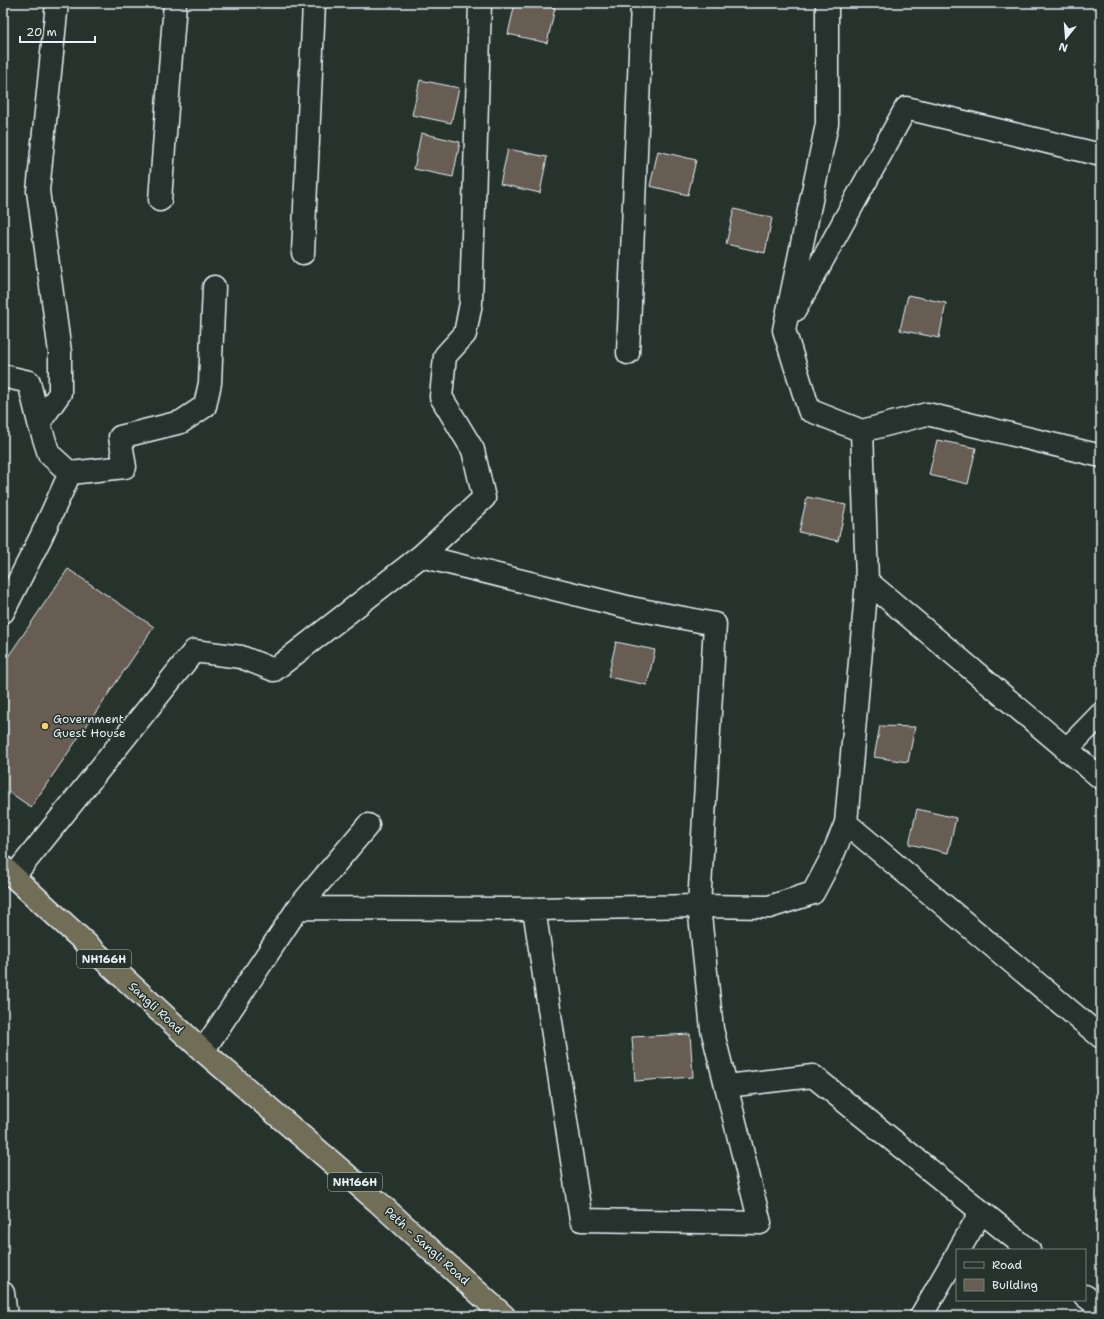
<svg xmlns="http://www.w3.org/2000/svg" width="1104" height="1319" font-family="'Shantell Sans',sans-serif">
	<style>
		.building { fill: #685d53; stroke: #e8f1f8 }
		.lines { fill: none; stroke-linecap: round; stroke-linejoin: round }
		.street-casing { stroke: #e8f1f8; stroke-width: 25 }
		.highway-casing { stroke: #e8f1f8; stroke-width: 25 }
		.street { stroke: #26332d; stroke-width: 22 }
		.highway { stroke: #716e59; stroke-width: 22 }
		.poi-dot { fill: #ffd166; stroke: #26332d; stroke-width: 1.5 }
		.labels { text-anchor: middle; stroke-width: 3; stroke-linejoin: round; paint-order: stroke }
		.shield { fill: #26332d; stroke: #aeb8bb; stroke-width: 1 }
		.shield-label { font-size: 11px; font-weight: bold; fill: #e8f1f8 }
		.poi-label { font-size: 12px; fill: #e8f1f8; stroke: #26332d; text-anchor: start }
		.street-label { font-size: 12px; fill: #e8f1f8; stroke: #26332d }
	</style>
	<rect width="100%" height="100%" fill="#26332d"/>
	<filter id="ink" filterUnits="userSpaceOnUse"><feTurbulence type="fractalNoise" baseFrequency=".025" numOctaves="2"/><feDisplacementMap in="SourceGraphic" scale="8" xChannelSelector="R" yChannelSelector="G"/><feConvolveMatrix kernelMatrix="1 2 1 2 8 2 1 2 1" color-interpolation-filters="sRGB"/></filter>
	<g filter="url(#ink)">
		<path class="building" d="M515 3H533L555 8 547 43 508 34Z
			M420 80 459 88 451 123 412 115Z
			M421 133 460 142 453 177 414 169Z
			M508 149 547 157 540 193 500 184Z
			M658 151 696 160 688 195 650 186Z
			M734 209 772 218 765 253 726 244Z
			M908 295 946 303 939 338 900 330Z
			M937 440 976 448 968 484 929 475Z
			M807 497 846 505 838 541 799 532Z
			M68 569 154 627 31 807 3 788V664Z
			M616 642 655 650 647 685 608 677Z
			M880 726 915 727 908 762 874 757Z
			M917 809 956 818 948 853 909 844Z
			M690 1034 693 1077 635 1081 632 1037Z"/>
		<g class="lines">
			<g class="street-casing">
				<path id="street" d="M480 3 471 303 465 334 445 356 441 397 473 450 484 498 421 556 631 608 715 624 699 906 712 1029 760 1223 581 1220 534 909
					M160 200 175 3
					M303 253 314 3
					M795 310 906 108 1101 155
					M628 353 642 3
					M3 376 29 382 39 423
					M862 431 927 414 1101 456
					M70 473 125 467 120 437 181 422 205 406 210 383 214 287
					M867 581 1101 778
					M3 612 41 537 70 473 49 454 39 423 60 393V352L38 191 57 3
					M1066 750 1101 714
					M846 823 1101 1037
					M14 876 194 651 241 657 274 670 421 556
					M298 908 534 909 699 906 769 907 813 893 831 859 846 823 867 581 862 431 809 410 784 330 827 124V3
					M203 1051 298 908 368 825
					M726 1086 813 1076 1029 1250
					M959 1250 981 1212
					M3 1293 6 1316
					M1085 1296 1101 1308
					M921 1316 957 1254"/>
			</g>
			<g class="highway-casing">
				<path id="highway" d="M3 867 203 1051 378 1202 504 1316"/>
			</g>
			<use href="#street" class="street"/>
			<use href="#highway" class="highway"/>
		</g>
	</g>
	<circle class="poi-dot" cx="45" cy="726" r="4"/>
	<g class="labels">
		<g class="shield">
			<rect x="77" y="950" width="54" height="18" rx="3"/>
			<rect x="328" y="1173" width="54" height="18" rx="3"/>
		</g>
		<g class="shield-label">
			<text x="104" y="963">NH166H</text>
			<text x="355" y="1186">NH166H</text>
		</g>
		<g class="poi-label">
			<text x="53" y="723">Government<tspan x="53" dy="14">Guest House</tspan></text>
		</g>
		<g class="street-label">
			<text transform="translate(156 1008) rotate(43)" y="4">Sangli Road</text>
			<text transform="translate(427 1246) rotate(42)" y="4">Peth - Sangli Road</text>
		</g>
	</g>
	<rect width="1104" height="1319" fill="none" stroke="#26332d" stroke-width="16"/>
	<rect x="8" y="8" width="1088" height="1303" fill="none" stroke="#e8f1f8" stroke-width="1.5" filter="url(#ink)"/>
	<rect x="956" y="1249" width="130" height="52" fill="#26332d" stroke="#747f7e"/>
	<rect x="964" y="1262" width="20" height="6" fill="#26332d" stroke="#747f7e"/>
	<text x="992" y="1269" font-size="12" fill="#e8f1f8">Road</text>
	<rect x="964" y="1279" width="20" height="12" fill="#685d53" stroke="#747f7e"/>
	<text x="992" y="1289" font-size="12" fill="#e8f1f8">Building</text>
	<g transform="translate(1066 38) rotate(197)" stroke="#26332d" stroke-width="3" paint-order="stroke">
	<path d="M0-3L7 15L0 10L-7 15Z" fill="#e8f1f8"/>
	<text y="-6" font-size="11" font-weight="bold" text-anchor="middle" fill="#e8f1f8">N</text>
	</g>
	<path d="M20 36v6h75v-6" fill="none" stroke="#e8f1f8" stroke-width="2"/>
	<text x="26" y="36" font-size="12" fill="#e8f1f8" stroke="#26332d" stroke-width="3" paint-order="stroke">20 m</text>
</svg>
